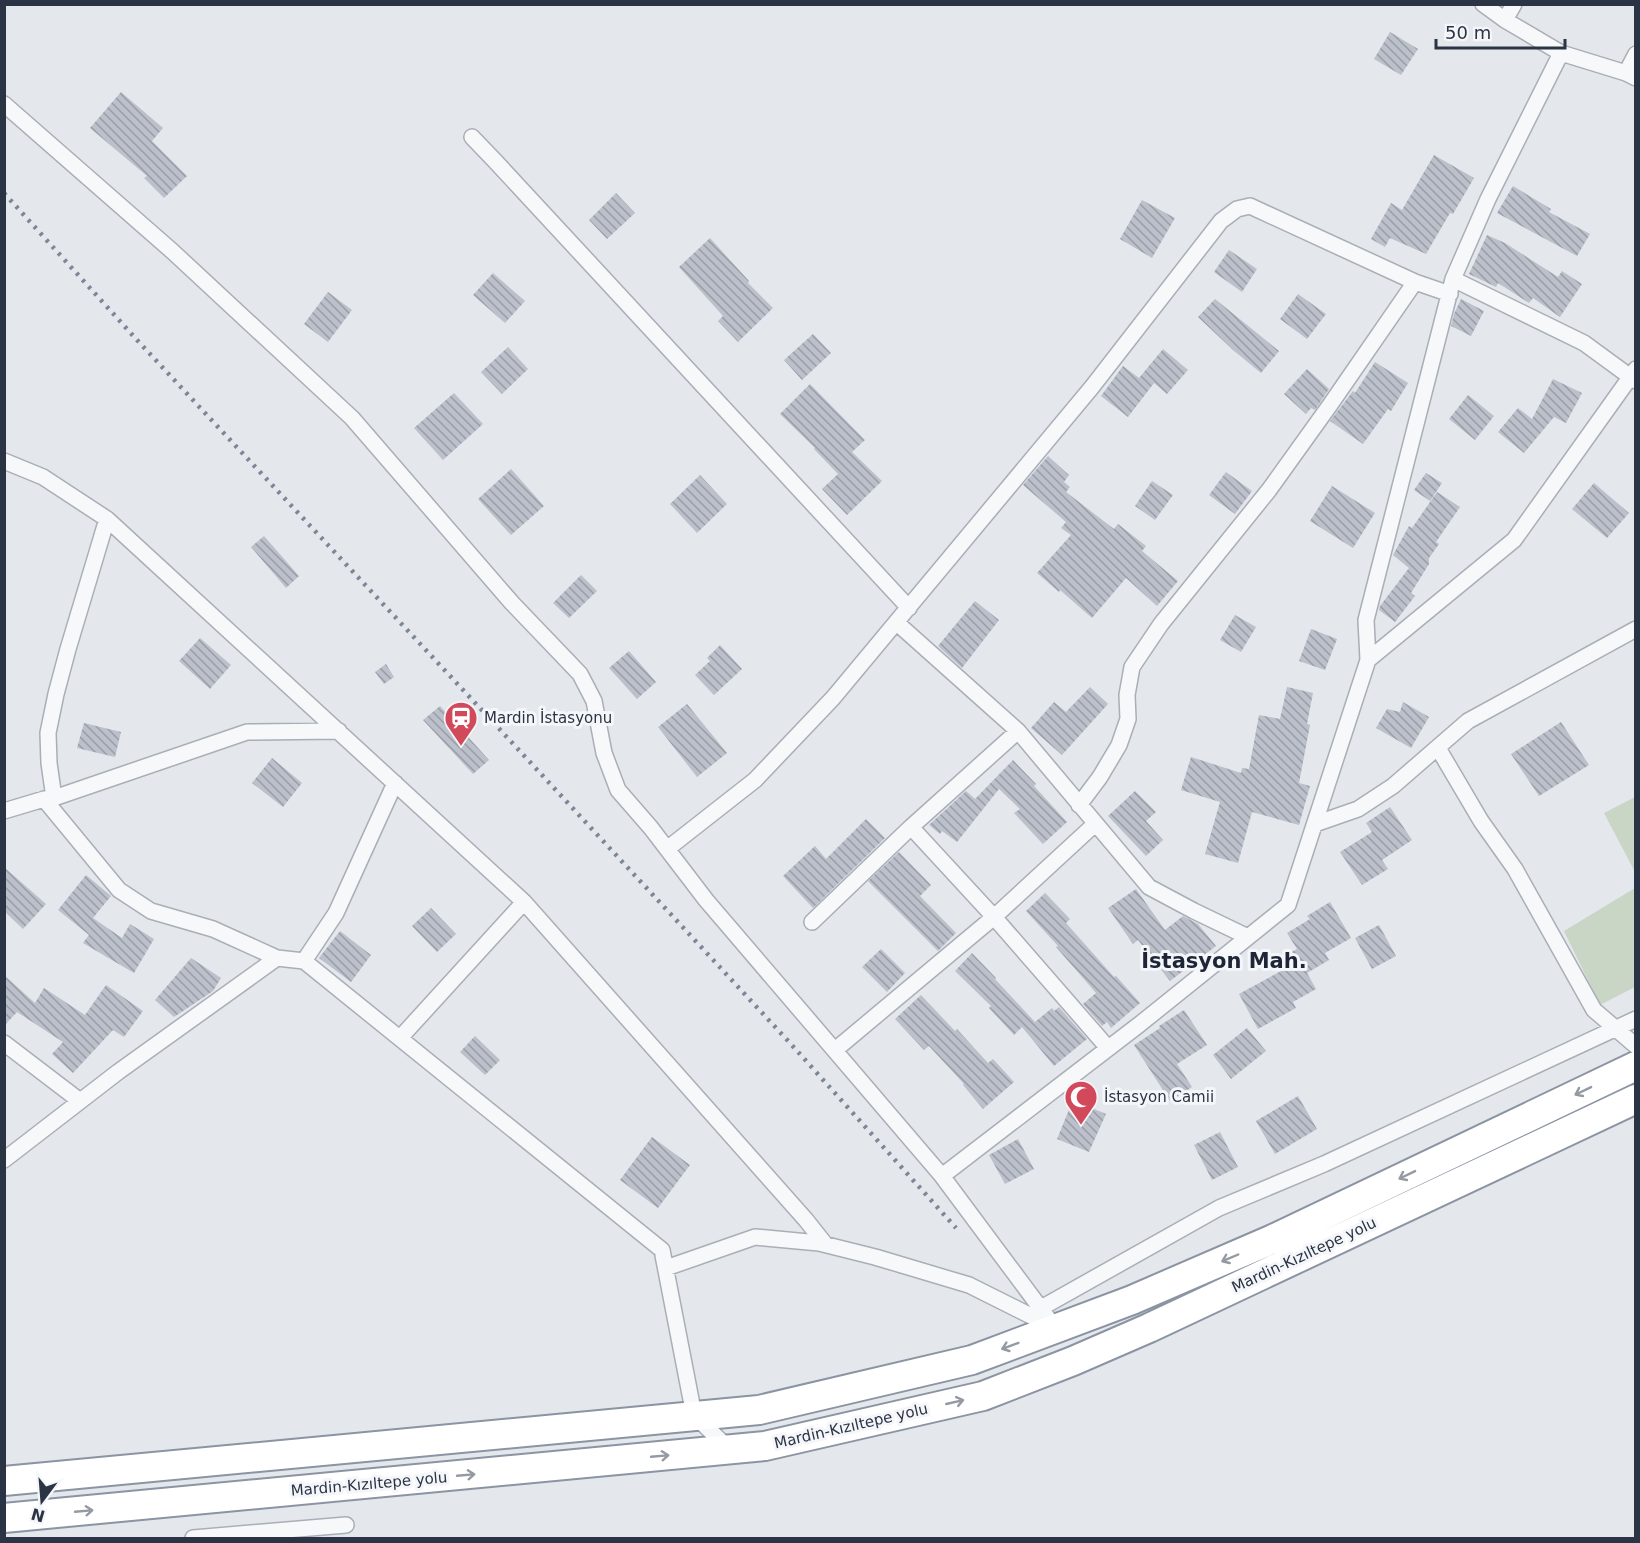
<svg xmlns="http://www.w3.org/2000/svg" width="1640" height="1543" font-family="'DejaVu Sans',sans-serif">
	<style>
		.park { fill: #c9d6c5 }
		.building { fill: url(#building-back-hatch) }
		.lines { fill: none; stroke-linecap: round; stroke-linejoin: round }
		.street-casing { stroke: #a9aeb7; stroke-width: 18 }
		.highway-casing { stroke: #8b94a3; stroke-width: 32 }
		.street { stroke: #f7f8fa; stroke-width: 15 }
		.highway { stroke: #fff; stroke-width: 28 }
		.rail { stroke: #7d8696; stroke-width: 4.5; stroke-dasharray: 3 6; stroke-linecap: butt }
		.oneway { stroke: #959aa2 }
		.labels { text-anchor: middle; stroke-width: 6; stroke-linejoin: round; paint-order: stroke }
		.poi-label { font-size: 15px; fill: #2b3445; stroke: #f4f6f9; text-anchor: start }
		.street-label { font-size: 15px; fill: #2b3445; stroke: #f4f6f9 }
		.district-label { font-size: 21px; font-weight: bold; fill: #1d2536; stroke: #f4f6f9 }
	</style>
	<defs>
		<pattern id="building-back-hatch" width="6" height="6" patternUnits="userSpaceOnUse" patternTransform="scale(1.5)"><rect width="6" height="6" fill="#bbc0ca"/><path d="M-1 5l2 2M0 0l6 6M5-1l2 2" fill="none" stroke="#989da6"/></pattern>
	</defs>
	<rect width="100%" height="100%" fill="#e4e7ec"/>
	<path class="park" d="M1635 797V872L1604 813Z
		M1635 888V987L1600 1005 1564 931Z"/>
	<path class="building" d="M1390 32 1418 49 1401 75 1374 59Z
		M121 92 163 128 152 141 187 176 164 198 144 178 147 176 90 128Z
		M1434 155 1474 178 1453 214 1450 213 1426 254 1390 238 1385 247 1371 239 1391 203 1402 210Z
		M1513 186 1551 209 1549 212 1590 234 1577 256 1497 213Z
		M616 193 635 213 607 239 589 220Z
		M1142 200 1175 218 1152 258 1120 239Z
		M1487 235 1505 243 1558 277 1562 271 1582 284 1560 317 1533 298 1529 303 1498 283 1496 287 1469 274Z
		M710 238 749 281 748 283 773 308 738 342 718 321 723 316 679 267Z
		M1229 250 1257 269 1242 292 1214 272Z
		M493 273 525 301 505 323 473 295Z
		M328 292 352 310 328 342 304 324Z
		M1298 294 1326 314 1307 339 1280 319Z
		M1215 299 1279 351 1261 373 1233 350 1198 317Z
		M1461 299 1484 311 1471 336 1451 326 1454 314Z
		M813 334 831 353 802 380 784 360Z
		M508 347 528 369 502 394 481 372Z
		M1163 349 1188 370 1167 394 1154 383 1128 417 1101 396 1123 366 1139 378Z
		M1375 362 1408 383 1391 411 1388 409 1363 444 1330 421 1353 391 1355 393Z
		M1307 369 1329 389 1315 410 1311 408 1306 414 1284 394Z
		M1553 379 1582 393 1566 423 1554 417 1524 453 1498 432 1518 408 1532 419Z
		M810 384 865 440 852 452 882 481 847 515 822 489 838 474 814 449 815 448 780 414Z
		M454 393 483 424 443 460 414 428Z
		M1468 395 1494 416 1475 440 1449 419Z
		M1048 456 1069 475 1064 482 1070 487 1066 492 1114 529 1118 524 1146 546 1142 551 1178 581 1157 606 1126 578 1092 618 1060 590 1059 592 1037 573 1071 535 1061 528 1066 522 1023 485Z
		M511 469 544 506 511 535 478 499Z
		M1226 472 1252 491 1235 514 1209 495Z
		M1426 473 1442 483 1430 501 1414 490Z
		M700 475 727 504 697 533 670 504Z
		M1152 481 1173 495 1155 520 1135 506Z
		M1594 483 1629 513 1607 538 1572 509Z
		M1332 486 1375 513 1353 548 1310 521Z
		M1437 492 1460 507 1436 542 1439 544 1429 558V564L1411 593 1415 596 1395 622 1379 610 1380 606 1409 568 1393 555 1409 526 1412 528Z
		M264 536 299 576 286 588 251 547Z
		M581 575 597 591 569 618 553 603Z
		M975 601 999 620 962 668 938 646Z
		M1235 615 1256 627 1241 652 1220 640Z
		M1311 629 1337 639 1325 670 1299 661Z
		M200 638 231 665 210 689 179 661Z
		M720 645 742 669 714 695 695 675 710 661 707 658Z
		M629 651 656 682 637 699 609 668Z
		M386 664 394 677 384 684 375 672Z
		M1090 687 1108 704 1062 755 1031 728 1054 702 1066 712Z
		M1287 687 1313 693 1307 724 1310 725 1299 783 1310 786 1299 825 1252 812 1238 863 1205 854 1220 802 1181 790 1191 757 1241 773 1242 768 1249 769 1259 715 1280 719Z
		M1403 702 1429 717 1411 748 1376 728 1387 709 1400 712Z
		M687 704 727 753 697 777 658 727Z
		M440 706 489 760 473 774 423 720Z
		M1561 722 1589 765 1539 796 1511 754Z
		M84 723 121 732 115 757 77 748Z
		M272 758 302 783 283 807 252 783Z
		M1013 760 1036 784 1034 786 1067 822 1043 844 1014 813 1020 809 999 789 957 842 942 831 940 834 929 825 966 791 975 799Z
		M1135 791 1156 812 1146 821 1163 840 1146 856 1108 816Z
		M1390 807 1412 840 1382 860 1388 869 1362 885 1340 852 1372 832 1366 823Z
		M866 819 885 838 813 908 783 876 815 846 826 859Z
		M899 852 931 885 920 896 956 933 938 951 868 881Z
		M4 867 46 904 23 929 4 911Z
		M86 875 111 896 93 918 122 938 130 924 154 939 134 973 83 943 89 935 58 910Z
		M1136 889 1165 930 1183 916 1198 924 1216 946 1170 981 1138 940 1133 944 1108 908Z
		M1045 893 1070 919 1066 923 1114 977 1116 976 1140 1003 1111 1028 1107 1022 1102 1026 1083 1004 1096 993 1056 947 1058 946 1026 911Z
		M1330 902 1351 938 1325 953 1329 960 1307 973 1316 989 1293 1002 1296 1008 1258 1029 1239 994 1281 971 1275 961 1297 949 1287 933 1310 919 1307 916Z
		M431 908 456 934 437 952 412 926Z
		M1379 925 1396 956 1372 969 1355 938Z
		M340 931 371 955 351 982 319 958Z
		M881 949 905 973 887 992 862 967Z
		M972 953 996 978 995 979 1035 1022 1052 1008 1054 1011 1059 1007 1087 1039 1054 1066 1022 1027 1014 1035 989 1008 991 1006 955 971Z
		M191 958 221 978 213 991 174 1017 155 1000Z
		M4 975 35 1003 44 988 85 1015 106 985 143 1011 124 1037 113 1030 73 1073 52 1054 63 1042 17 1012 4 1026Z
		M921 995 955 1031 957 1029 988 1063 993 1059 1014 1082 983 1109 963 1085 964 1084 929 1046 924 1050 895 1019Z
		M1184 1010 1207 1045 1177 1064 1192 1087 1170 1101 1134 1045 1160 1028 1159 1026Z
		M1247 1028 1266 1051 1231 1079 1213 1055Z
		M475 1036 500 1060 485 1075 460 1052Z
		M1298 1096 1317 1129 1275 1154 1256 1121Z
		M1073 1100 1106 1114 1089 1152 1057 1139Z
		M1220 1132 1238 1167 1212 1180 1194 1145Z
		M652 1137 690 1165 658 1208 620 1180Z
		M1018 1139 1034 1169 1005 1184 989 1155Z"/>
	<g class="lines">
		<g class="street-casing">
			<path id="street" d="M1483 4 1505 20 1561 53 1626 73 1636 78
				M1505 20 1514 4
				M1626 73 1636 54
				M4 104 172 251 352 418 512 603 580 674 594 701 604 753 618 790 651 828 706 900 942 1176 1056 1329
				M472 137 496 162 909 608
				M1453 279 1584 343 1636 381
				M4 461 43 477 107 519 524 902 806 1220 825 1244
				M897 623 1018 731 1149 887 1194 911 1248 937
				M1368 660 1366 620 1453 279 1488 199 1561 53
				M1438 748 1481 821 1515 869 1594 1010 1636 1046
				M54 798 49 763 48 733 56 694 68 649 107 519
				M44 799 54 798 247 732 339 731
				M1079 805 1100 777 1119 745 1128 719 1127 695 1132 667 1161 624 1269 490 1330 405 1415 282
				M4 811 44 799 119 890 151 911 213 929 277 958
				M1315 824 1358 809 1393 786 1468 721 1636 629
				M911 827 994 917 1108 1048
				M667 849 755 780 833 698 1092 387 1221 221 1237 209 1250 206 1415 282 1450 294
				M812 922 911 827 1018 731
				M304 961 336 913 395 783
				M400 1038 524 902
				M4 1043 80 1101
				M835 1050 994 917 1095 824
				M4 1160 118 1072 277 958 304 961 662 1250 694 1415 730 1450
				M942 1176 1140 1024 1288 905 1368 660 1514 540 1636 369
				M666 1268 755 1237 819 1243 875 1257 969 1285 1053 1327
				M1041 1308 1219 1208 1324 1164 1636 1019
				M193 1538 346 1525"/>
		</g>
		<g class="highway-casing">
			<path id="highway" d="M4 1481 759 1410 972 1360 1132 1300 1273 1239 1636 1066
				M4 1518 765 1446 983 1396 1073 1361 1149 1328 1636 1099"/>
		</g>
		<use href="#street" class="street"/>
		<use href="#highway" class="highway"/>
		<path class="rail" d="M4 193 137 340 492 721 790 1043 956 1228"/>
	</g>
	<defs><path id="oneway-shaft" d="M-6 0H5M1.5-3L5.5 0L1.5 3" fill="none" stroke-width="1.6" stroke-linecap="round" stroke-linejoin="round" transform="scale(1.5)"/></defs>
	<g class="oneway">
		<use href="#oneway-shaft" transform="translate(1583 1091) rotate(154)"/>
		<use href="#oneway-shaft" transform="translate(1407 1175) rotate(154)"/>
		<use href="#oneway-shaft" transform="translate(1230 1258) rotate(157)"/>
		<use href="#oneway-shaft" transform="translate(1010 1346) rotate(160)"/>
		<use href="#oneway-shaft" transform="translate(955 1402) rotate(-13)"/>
		<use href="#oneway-shaft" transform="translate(660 1456) rotate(-5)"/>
		<use href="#oneway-shaft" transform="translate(466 1475) rotate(-5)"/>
		<use href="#oneway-shaft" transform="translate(84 1511) rotate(-5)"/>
	</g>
	<defs>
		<g id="station-pin" transform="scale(1.725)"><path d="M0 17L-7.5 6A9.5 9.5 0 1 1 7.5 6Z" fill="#d1495b" stroke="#f4f6f9"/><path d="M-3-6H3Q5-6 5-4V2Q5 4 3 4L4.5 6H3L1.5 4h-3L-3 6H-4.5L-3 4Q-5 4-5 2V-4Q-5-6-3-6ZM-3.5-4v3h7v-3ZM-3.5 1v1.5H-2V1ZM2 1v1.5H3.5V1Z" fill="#fff"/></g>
		<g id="mosque-pin" transform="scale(1.725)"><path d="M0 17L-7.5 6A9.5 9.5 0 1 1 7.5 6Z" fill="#d1495b" stroke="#f4f6f9"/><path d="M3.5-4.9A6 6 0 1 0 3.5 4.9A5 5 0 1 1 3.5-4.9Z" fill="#fff"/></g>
	</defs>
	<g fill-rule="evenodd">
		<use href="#station-pin" x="461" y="718"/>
		<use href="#mosque-pin" x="1081" y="1097"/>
	</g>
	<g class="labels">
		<g class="poi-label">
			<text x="484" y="723">Mardin İstasyonu</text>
			<text x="1104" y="1102">İstasyon Camii</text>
		</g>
		<g class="street-label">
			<text transform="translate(1304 1255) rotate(-25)" y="5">Mardin-Kızıltepe yolu</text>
			<text transform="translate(851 1426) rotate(-13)" y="5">Mardin-Kızıltepe yolu</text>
			<text transform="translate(369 1484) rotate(-5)" y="5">Mardin-Kızıltepe yolu</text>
		</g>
		<g class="district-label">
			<text x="1224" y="968">İstasyon Mah.</text>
		</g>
	</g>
	<rect width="1640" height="1543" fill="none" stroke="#2b3445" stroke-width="12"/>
	<g transform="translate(42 1501) rotate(196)" stroke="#f4f6f9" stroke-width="4.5" paint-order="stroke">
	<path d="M0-4.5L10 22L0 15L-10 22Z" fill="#2b3445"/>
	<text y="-9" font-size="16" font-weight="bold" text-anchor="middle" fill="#2b3445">N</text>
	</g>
	<path d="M1436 39v9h129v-9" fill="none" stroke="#2b3445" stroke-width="3"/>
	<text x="1445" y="39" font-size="18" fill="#2b3445" stroke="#f4f6f9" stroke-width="4.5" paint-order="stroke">50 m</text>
</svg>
